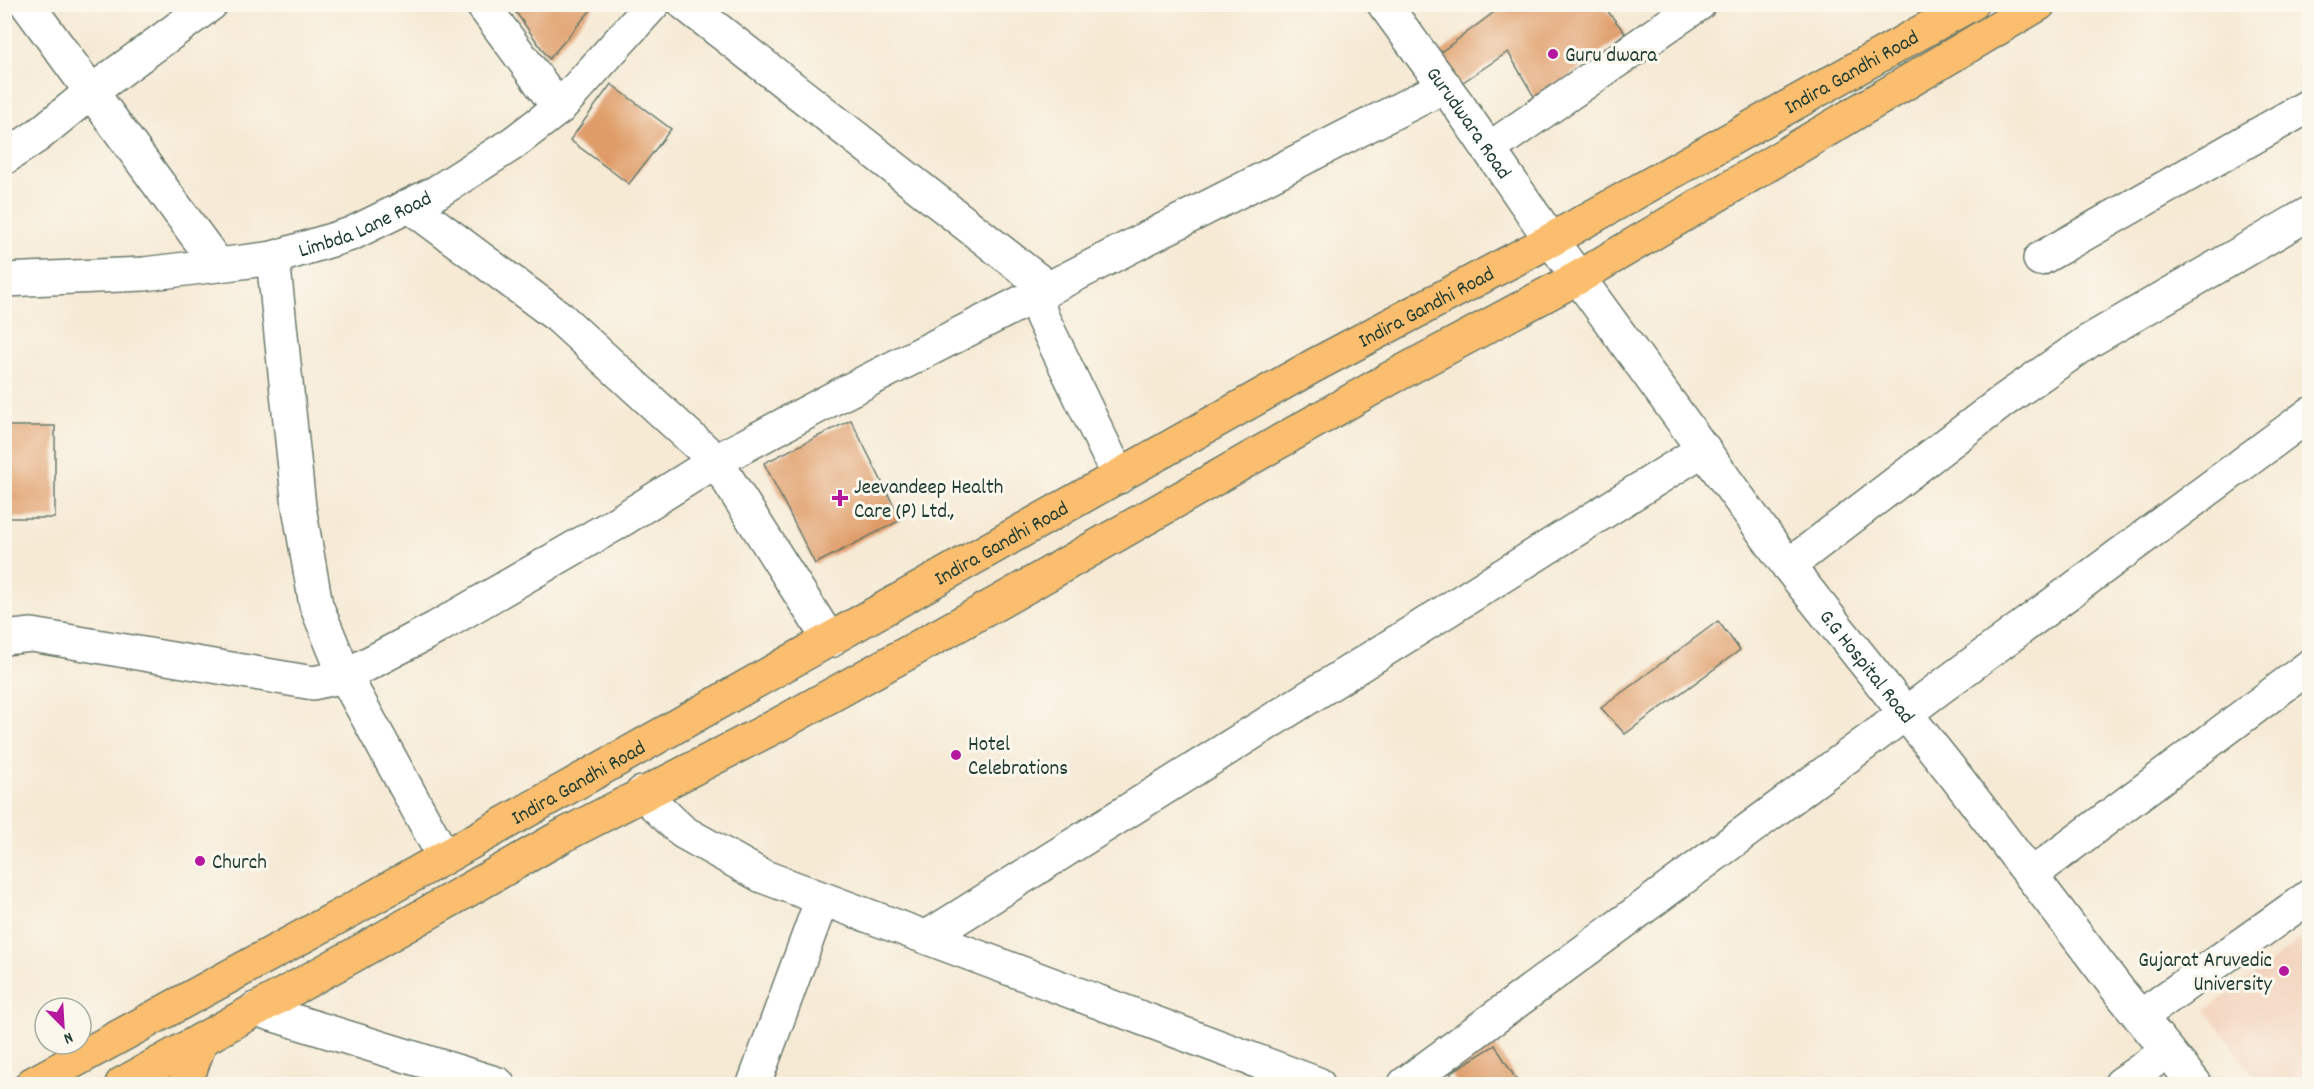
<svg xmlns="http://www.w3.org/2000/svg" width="2314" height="1089" font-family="Dekko,sans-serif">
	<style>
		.built { fill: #f3d4be }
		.building { fill: #df9c67 }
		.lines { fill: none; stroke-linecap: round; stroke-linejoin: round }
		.minor-casing { stroke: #6a7a6c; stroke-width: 36 }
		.major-casing { stroke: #6a7a6c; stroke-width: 36 }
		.minor { stroke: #fff; stroke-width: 33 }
		.major { stroke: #fabe6e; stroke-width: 33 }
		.poi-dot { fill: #b5179e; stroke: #fbf7ec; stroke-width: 2 }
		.labels { text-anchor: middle; stroke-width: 6; stroke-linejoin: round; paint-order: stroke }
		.poi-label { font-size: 21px; fill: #1f3d34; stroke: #fbf7ec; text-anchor: start }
		.street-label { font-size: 21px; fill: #1f3d34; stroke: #fbf7ec }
	</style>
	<rect width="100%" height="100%" fill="#fbf7ec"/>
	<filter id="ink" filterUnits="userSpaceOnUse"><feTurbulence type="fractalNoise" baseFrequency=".0167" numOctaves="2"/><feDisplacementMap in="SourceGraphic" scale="12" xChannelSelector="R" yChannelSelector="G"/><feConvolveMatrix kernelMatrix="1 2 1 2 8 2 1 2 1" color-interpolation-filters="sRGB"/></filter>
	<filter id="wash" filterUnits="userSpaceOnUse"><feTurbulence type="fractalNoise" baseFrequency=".008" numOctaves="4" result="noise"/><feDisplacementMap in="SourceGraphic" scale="24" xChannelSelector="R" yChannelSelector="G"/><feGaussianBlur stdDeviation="1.35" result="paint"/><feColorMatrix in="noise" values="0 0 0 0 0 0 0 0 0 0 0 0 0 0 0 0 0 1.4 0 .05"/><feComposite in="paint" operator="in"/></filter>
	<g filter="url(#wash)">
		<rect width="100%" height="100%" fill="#f6ead5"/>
		<path class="built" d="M2309 933V1084H2260L2206 1010Z"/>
		<g id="blocks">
			<path class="building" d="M510 4H596L549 59Z
				M1505 4H1602L1625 33 1537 102 1508 52 1457 86 1437 55Z
				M611 84 671 129 629 184 570 140Z
				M851 420 901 520 815 564 764 463Z
				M4 426H55V518H4Z
				M1718 621 1740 650 1625 734 1601 708Z
				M1495 1045 1519 1084H1457L1450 1073Z"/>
		</g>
	</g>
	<g filter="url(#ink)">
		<use href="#blocks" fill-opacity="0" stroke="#6a7a6c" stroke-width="1.5"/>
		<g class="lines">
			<g class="minor-casing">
				<g id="minor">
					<path d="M27 4 218 265"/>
					<path d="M482 4 559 108"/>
					<path d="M685 4 1049 289"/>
					<path id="s1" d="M1384 4 1459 106 1551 240 1788 566 1957 778 2119 991 2195 1084"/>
					<path d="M1489 149 1699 4"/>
					<path d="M4 158 37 136 91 92 211 4"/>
					<path d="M410 206 559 317 716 461 830 641"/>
					<path d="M273 258 299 507 316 605 345 676 444 857"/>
					<path d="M2040 259 2310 105"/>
					<path id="s2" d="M4 280 144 274 218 265 273 258 351 234 437 192 512 144 559 108 653 4"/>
					<path d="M1036 295 1042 317 1119 477"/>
					<path d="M1788 566 2003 401 2089 341 2310 213"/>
					<path d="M4 638 32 635 313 683 345 676 436 628 612 526 716 461 832 399 1445 86"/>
					<path d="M642 793 683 832 762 876 1318 1084"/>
					<path d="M2031 875 2310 666"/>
					<path d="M927 937 1704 449"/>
					<path d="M255 1009 498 1084"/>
					<path d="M2140 1017 2310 896"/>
					<path d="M754 1084 822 899"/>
					<path d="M1405 1084 2310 414"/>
					<path d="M2121 1084 2168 1051"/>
				</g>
			</g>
			<g class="major-casing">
				<g id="major">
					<path id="s3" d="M32 1084 353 909 1315 365 1551 240 1971 4"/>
					<path d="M122 1084 354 955 566 834 776 726 1001 601 1389 379 1579 277 2039 4"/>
					<path d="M185 1084 201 1040"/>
				</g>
			</g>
			<use href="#minor" class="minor"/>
			<use href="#major" class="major"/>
		</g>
	</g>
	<g class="poi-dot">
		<circle cx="1553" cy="54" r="6"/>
		<path d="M837 489h6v6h6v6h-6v6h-6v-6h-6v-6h6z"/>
		<circle cx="956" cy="755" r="6"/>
		<circle cx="200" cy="861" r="6"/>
		<circle cx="2284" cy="971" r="6"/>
	</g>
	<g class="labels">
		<g class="poi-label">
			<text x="1565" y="61">Guru dwara</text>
			<text x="854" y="493">Jeevandeep Health<tspan x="854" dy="24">Care (P) Ltd.,</tspan></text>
			<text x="968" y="750">Hotel<tspan x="968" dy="24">Celebrations</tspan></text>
			<text x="212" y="868">Church</text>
			<text x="2272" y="966" text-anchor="end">Gujarat Aruvedic<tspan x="2272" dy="24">University</tspan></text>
		</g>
		<g class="street-label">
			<text dy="7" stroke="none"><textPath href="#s3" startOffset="2082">Indira Gandhi Road</textPath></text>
			<text dy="7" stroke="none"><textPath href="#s1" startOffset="146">Gurudwara Road</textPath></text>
			<text dy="7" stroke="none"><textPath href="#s2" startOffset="368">Limbda Lane Road</textPath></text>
			<text dy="7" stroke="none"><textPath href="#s3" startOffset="1596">Indira Gandhi Road</textPath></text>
			<text dy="7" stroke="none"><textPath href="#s3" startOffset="1110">Indira Gandhi Road</textPath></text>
			<text dy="7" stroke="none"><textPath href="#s1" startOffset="820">G.G Hospital Road</textPath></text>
			<text dy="7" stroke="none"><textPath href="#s3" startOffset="624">Indira Gandhi Road</textPath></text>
		</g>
	</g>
	<rect width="2314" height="1089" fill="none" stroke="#fbf7ec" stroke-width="24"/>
	<g transform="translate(63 1026) rotate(156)"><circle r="28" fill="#fbf7ec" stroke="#a3ada2" stroke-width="1.5"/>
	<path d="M0-4.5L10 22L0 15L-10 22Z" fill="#b5179e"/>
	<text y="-9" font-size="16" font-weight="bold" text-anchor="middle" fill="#1f3d34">N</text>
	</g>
</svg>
